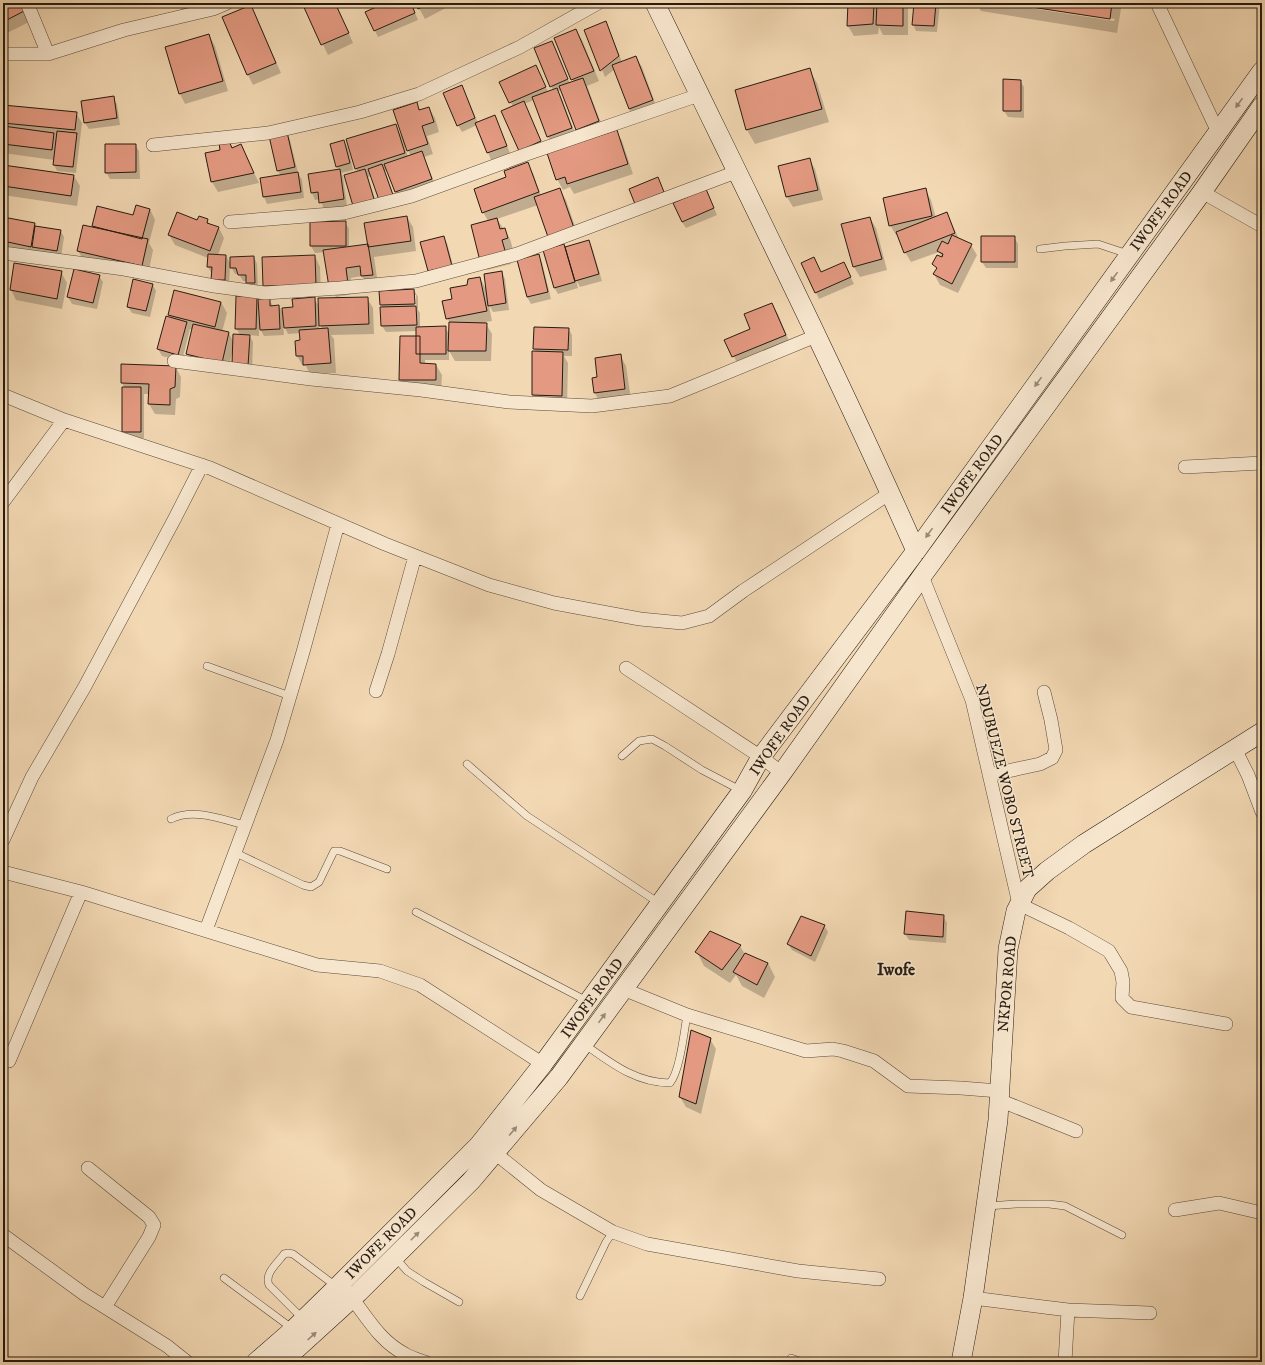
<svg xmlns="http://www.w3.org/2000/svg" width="1265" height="1365" font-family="'IM FELL DW Pica',serif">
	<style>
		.shadow { fill: #0003; fill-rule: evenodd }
		.building { fill: #e49a82; stroke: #261b11 }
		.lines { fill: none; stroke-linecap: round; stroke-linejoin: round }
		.lane-casing { stroke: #594a3a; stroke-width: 8 }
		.street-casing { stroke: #594a3a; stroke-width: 14 }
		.secondary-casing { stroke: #261b11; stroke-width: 20 }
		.lane { stroke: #f7e6ce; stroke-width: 7 }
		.street { stroke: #f7e6ce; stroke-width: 13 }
		.secondary { stroke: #f7e6ce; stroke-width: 19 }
		.oneway { fill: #998b79 }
		.labels { text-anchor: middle; stroke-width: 3; stroke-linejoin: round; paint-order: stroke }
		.street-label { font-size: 15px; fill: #261b11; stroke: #f7e6ce }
		.quarter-label { font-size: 17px; font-weight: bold; fill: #261b11; stroke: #f7e6ce }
	</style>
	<rect width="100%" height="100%" fill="#f2d8b3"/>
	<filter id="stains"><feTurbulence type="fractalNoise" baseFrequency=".005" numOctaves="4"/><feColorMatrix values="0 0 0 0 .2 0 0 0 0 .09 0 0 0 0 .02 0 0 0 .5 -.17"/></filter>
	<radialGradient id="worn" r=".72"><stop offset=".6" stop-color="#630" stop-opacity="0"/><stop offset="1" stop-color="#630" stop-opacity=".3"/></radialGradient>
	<path class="shadow" d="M3 3H22L31 21 3 35Z
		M179 3H193L195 9 183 12Z
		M303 3H336L353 43 328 55Z
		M379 3H411L418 20 378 37 366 12 380 6Z
		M416 3H455L425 19Z
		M849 3H908V35H883L879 27 878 34 854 36 848 26Z
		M915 3H940L937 32 916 31 913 24Z
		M977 3H998L1114 21 1115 19 1011 3H1122L1117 33 981 11Z
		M251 6 256 16 281 73 253 85 248 75 223 18Z
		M609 29 622 62 636 57 642 67 658 111 635 119 629 109 615 69 605 77 585 30Z
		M576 30 582 40 599 81 587 86 604 131 582 139 576 129 562 90 558 91 562 99 577 138 554 147 548 137 534 100 524 104 546 152 526 161 513 107 501 82 536 66 548 92 553 90 551 86 555 48 570 84 574 82 572 79Z
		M209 35 215 46 228 91 185 104 180 94Z
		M809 69 817 83 829 122 755 144 747 130 736 90Z
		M1020 81 1024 87V118L1008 117 1004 111Z
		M462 86 478 123 495 117 510 153 491 160 477 125 462 132 458 125Z
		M113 98 117 104 120 125 89 129 85 123Z
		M416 103 421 111 429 108 435 118 439 132 427 136 433 154 424 157 437 189 401 202 395 192 388 170 385 171 396 202 372 176 368 177 377 206 356 169 395 125 402 137 403 136ZM405 147H406L411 156 408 157Z
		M3 106 76 113 82 123 76 173 57 171 54 165V160L3 153Z
		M616 131 622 141 633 174 574 194 570 187 563 190 557 179Z
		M287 133 290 140 298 173 302 180 304 198 267 204 264 197 261 179 281 176 278 171 270 137Z
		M344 141 348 148 353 170 341 173 343 177 347 206 324 209 320 199 315 200 312 193 309 175 339 170 337 166Z
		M229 142 233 149 241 146 259 183 218 192 212 182 221 151Z
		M135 145 139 151 140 179H110L106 172Z
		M809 159 815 169 823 200 793 207 787 197 779 166Z
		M527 163 533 173 541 196 560 190 566 200 579 238 557 246 558 247 565 248 589 241 592 247 602 281 580 287 576 280 578 288 558 294 554 287 549 236 538 205 497 219 510 239 513 249 507 250 511 264 487 270 481 260 488 221 483 212 507 178Z
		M3 166 74 176 80 186 77 206 3 195Z
		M925 189 931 200 936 218 947 214 959 239 971 245 977 255 958 293 940 285 934 274 937 269 934 264 942 258 939 252 911 262 905 252 898 235H896L890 225Z
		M709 197 717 215 686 228 682 222Z
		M150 209 155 220 149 243 153 250 148 275 84 261 78 251 94 228 93 225 134 216Z
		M407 217 413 227 416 251 374 257 378 285 368 286 362 276 351 278 353 294 336 297 330 287 325 252 315 253 311 246V223L345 222 349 229V247L369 245Z
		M3 218 35 224 36 227 60 230 64 237 61 257 36 253 35 250 34 253 3 247Z
		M870 218 876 228 887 270 860 277 854 267 842 225Z
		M207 220 210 225 219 228 224 238 218 255 226 256 231 265 254 257 257 264 258 289H251L248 281H243L239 274H235L230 265 229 287 216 286 212 274 208 267V258L175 245 169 235 198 221Z
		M443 237 447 243 455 272 428 271 421 243Z
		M1014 237 1018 244V268H986L982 262Z
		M538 255 542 262 551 299 531 304 527 297 518 260Z
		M315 256 320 267 321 295 270 296 264 286 263 258Z
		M3 262 7 269 3 289Z
		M802 263 821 273 847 270 854 284 819 299Z
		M15 264 61 272 67 283 62 309 16 300 11 290Z
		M502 273 505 279 509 310 493 312 489 305 492 321 485 322 492 334 491 361H455L449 351V360H425V364L436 365 442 375 441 390 406 389 400 379 417 337V331L386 332 382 326 383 308 381 305 414 290 418 297V310L420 313V328L445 327 449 334 450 323 447 318 453 300 468 286 480 278 487 291ZM414 295H416V309H414Z
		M99 276 103 282 97 309 72 304 68 297Z
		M152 284 156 291 150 317 132 313 128 307Z
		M256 298 259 304 269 299 273 306H279L284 315 294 308 314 298 320 308 367 298 373 308 374 334 331 335 334 339 336 373 310 374 306 366H303L297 356 296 342 301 341V333L288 334 283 324 284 335 264 336 259 327V336L249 335 253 342 252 372 232 353 228 372 193 364 187 354 193 329H190L182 361 162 356 158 349 166 317 171 319 169 315 221 302 227 313 222 332 229 333 234 343 240 335 236 328ZM319 323 323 330H319Z
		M772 304 778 314 791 346 739 367 726 340 752 330Z
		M568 328 572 335V356H564L568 363 567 406 539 405 533 395V352H536L534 349Z
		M620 355 626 366 631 399 600 403 595 393 593 379 598 378Z
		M122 365 175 366 181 377 180 397 176 399 175 415 155 414 149 404 150 394H144V438H127L123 432 125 388 122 383Z
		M943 916 947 923 946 943 909 940 905 934Z
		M824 925 828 932 815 962 792 950 788 944Z
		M740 946 745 954 768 963 775 977 764 998 742 986 736 975 730 983 704 966 697 952Z
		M710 1039 716 1049 701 1114 686 1107 680 1097Z"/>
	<path class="building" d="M3 3H23L26 10 3 22Z
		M178 3H189L178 6Z
		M302 3H335L349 33 321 45Z
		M385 3H411L415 13 374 31 365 12Z
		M415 3H430L418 9Z
		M848 3H874L873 24 847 26Z
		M877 3H903V26L876 25Z
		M914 3H936L934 26 912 25Z
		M1005 3H1112L1110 19Z
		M251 5 276 63 247 75 222 17Z
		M606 21 619 56 600 71 584 30Z
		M576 29 594 71 571 80 554 38Z
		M209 34 223 81 179 94 165 47Z
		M552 41 568 79 550 87 534 48Z
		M636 56 653 100 629 109 612 65Z
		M536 65 546 87 509 103 499 82Z
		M810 68 822 109 746 130 735 90Z
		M583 78 599 121 576 130 559 86Z
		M1003 79 1021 80V111H1003Z
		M462 85 475 118 457 126 443 93Z
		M557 88 572 128 547 137 532 97Z
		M114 96 117 118 84 123 81 101Z
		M524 101 541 141 519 151 501 111Z
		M417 102 419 110 429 107 434 122 422 126 428 144 407 151 393 110Z
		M3 105 77 112 75 130 3 123Z
		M495 115 507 146 487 153 475 123Z
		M396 124 405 153 355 169 346 139Z
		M3 126 54 133 52 150 3 144Z
		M617 130 628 164 567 184 565 177 556 180 547 153Z
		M57 131 77 133 73 167 53 165Z
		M287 132 295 167 277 171 269 136Z
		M344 140 350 163 336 167 330 144Z
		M229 141 232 148 241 144 254 173 211 182 205 153 220 150 219 143Z
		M105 144H136V172L105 173Z
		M422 151 432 179 395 192 384 164Z
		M810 158 818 190 786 197 778 166Z
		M528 162 539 192 482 213 474 189 506 177 504 171Z
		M382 164 393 195 379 200 368 169Z
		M3 165 74 175 71 196 3 186Z
		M340 169 344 199 319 203 318 192 311 193 308 174Z
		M365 169 374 199 353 206 344 175Z
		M298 172 301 192 263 197 260 178Z
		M658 177 664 192 635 204 629 189Z
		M560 188 574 228 548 237 534 197Z
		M926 188 932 216 889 226 883 198Z
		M706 189 714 208 682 222 673 203Z
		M136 205 150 209 142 239 92 226 97 206 133 215Z
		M177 212 197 220 199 216 208 219 207 223 219 227 210 251 168 235Z
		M947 212 955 233 904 253 896 232Z
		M407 216 411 241 368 247 364 223Z
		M3 217 35 223 31 247 3 241Z
		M870 217 882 259 853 267 841 224Z
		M497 218 500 229 505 228 508 238 502 240 506 254 480 261 471 225Z
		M346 221V246H310V222Z
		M83 225 148 239 142 266 77 251Z
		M35 226 61 230 57 251 32 247Z
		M952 235 972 244 952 284 933 274 937 268 932 264 937 255 942 257 943 254 937 251 942 241 948 244Z
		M444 236 452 266 428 271 420 242Z
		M981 236H1015V262H981Z
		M589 240 599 274 575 281 565 247Z
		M368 244 373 275 361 276 360 266 346 268 348 284 329 287 323 250Z
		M564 244 575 282 554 288 543 250Z
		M208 254 226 255 225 280H211L212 267H207Z
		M539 254 548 292 527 297 517 260Z
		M315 255 316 285 263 286 262 257Z
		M254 256 255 283H246V275H238L236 268H230V257Z
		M814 257 821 272 844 262 851 277 815 293 801 263Z
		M14 263 62 271 57 299 10 290Z
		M74 269 100 275 93 303 67 297Z
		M502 271 506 303 488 306 484 274Z
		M480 277 487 311 446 319 442 301 452 299 450 288 467 285 468 279Z
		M133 279 153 284 146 311 127 307Z
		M414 289 415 304 380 305 379 291Z
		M174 290 221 302 215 327 168 315Z
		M236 296 257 297 256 329H235Z
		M315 297 316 326 284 328 282 308 293 307 292 299Z
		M368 297 369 324 319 326 318 298Z
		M270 298V306L279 305 280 329 260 330 258 299Z
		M772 303 786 335 732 357 724 340 750 329 744 314Z
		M416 306 417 325 381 326 380 307Z
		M166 316 187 322 178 355 157 349Z
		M449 322 487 323 486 351H448Z
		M193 324 229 332 222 363 186 354Z
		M446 326V354H416V327Z
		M534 327 569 328 568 350 533 349Z
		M328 328 331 363 303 365V356H296L295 341 300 340 299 330Z
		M233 334 250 335 248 366 232 365Z
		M400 336H420V363L436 364V380H399Z
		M532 351 563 352 562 396 532 395Z
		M621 354 625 389 594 393 592 378 597 377 595 358Z
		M121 364 176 366 175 387 170 389V405L148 404 149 384 121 383Z
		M122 387H141V432H122Z
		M906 911 944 915 943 937 904 934Z
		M801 916 825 925 811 956 787 944Z
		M710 931 741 945 722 970 695 952Z
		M745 953 768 963 757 985 733 972Z
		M691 1030 711 1038 696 1104 679 1097Z"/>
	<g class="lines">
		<g class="lane-casing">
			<path id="lane" d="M1040 249 1065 246 1098 244 1128 254
				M207 666 290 696
				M622 756 639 741 652 739 665 746 702 770 742 791
				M467 764 527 816 659 903
				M171 819C194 808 221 819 244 825
				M234 852 303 885 311 887 319 882 334 851H340L387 869
				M416 912 587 1001
				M584 1044C611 1063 636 1083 670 1083 680 1071 684 1032 687 1015
				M987 1206 1016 1204H1049L1065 1206 1122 1235
				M395 1257 407 1271 424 1282 459 1302
				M224 1278 293 1329
				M580 1296 606 1242 613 1232
				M303 1319 269 1285C264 1273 278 1263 284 1254L288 1253 293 1254 337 1287
				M791 1358 802 1362"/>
		</g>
		<g class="street-casing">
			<path id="street" d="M27 3 48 54
				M1157 3 1218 132
				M3 54H48L124 30 213 9 227 3
				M153 145 268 133 360 112 419 94 520 47 598 3
				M1202 192 1262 226
				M230 222 344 213 412 196 527 154 699 95
				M3 253 124 269 214 286 265 293 340 288 416 281 517 254 736 172
				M174 361 311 379 421 390 509 402 592 406 670 396 816 336
				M3 395 64 420 210 468 385 544 489 585 554 603 640 619 682 623 709 616 743 591 890 493
				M1185 467 1262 463
				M3 502 64 420
				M922 576 972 700 1019 904 1069 928 1109 951 1121 971 1123 982 1122 998 1131 1007 1226 1024
				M626 668 761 757 782 773
				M376 691 388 654 415 556
				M1235 749 1248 775 1262 812
				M989 775 1040 764 1052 758 1056 750 1051 720 1044 692
				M3 840 32 777 84 688 175 518 202 465
				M3 872 81 892 317 965 380 971 420 985 543 1064
				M206 930 277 740 303 652 338 524
				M623 989 687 1015 806 1051 833 1049 843 1051 874 1061 908 1086 961 1088 999 1091
				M9 1061 81 892
				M999 1100 1076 1131
				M495 1153 541 1190 613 1232 647 1244 798 1271 879 1279
				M88 1168 149 1217 154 1225 149 1237 105 1307
				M1175 1210 1219 1203 1262 1213
				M3 1235 84 1294 167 1346 187 1362
				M352 1298C368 1319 381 1342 405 1354 411 1358 419 1360 425 1362
				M973 1298 1068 1310 1065 1362
				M1068 1310 1150 1313"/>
		</g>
		<g class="secondary-casing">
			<path id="secondary" d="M655 3C743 185 834 366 916 551
				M256 1362 294 1329 337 1287 479 1145 543 1064 742 791 761 757 916 551 1262 71
				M282 1362 359 1292 471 1181 559 1077 782 773 922 576 1202 192 1262 106
				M961 1362 973 1298 998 1120 1008 949 1016 911 1027 889 1047 871 1084 844 1262 732"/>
		</g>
		<use href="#lane" class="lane"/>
		<use href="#street" class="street"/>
		<use href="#secondary" class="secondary"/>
	</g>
	<defs><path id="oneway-solid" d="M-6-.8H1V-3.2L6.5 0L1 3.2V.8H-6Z"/></defs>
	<g class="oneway">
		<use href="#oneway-solid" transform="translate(1239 103) rotate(126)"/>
		<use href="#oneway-solid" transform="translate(1114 277) rotate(126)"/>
		<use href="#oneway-solid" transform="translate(1038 382) rotate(126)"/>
		<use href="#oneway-solid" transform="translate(929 533) rotate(126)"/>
		<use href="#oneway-solid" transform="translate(602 1018) rotate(-54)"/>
		<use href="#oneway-solid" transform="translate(513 1131) rotate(-50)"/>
		<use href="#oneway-solid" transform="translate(415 1236) rotate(-45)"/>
		<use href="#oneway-solid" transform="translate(312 1336) rotate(-42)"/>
	</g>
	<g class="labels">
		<g class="street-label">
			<text transform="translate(1161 211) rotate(-54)" y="5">IWOFE ROAD</text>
			<text transform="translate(972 474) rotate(-54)" y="5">IWOFE ROAD</text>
			<text transform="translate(780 735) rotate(-55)" y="5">IWOFE ROAD</text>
			<text transform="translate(1005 781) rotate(76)" y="5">NDUBUEZE WOBO STREET</text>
			<text transform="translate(1007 984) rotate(-85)" y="5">NKPOR ROAD</text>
			<text transform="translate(592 998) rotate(-54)" y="5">IWOFE ROAD</text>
			<text transform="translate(381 1243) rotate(-45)" y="5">IWOFE ROAD</text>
		</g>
		<g class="quarter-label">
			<text x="896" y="975">Iwofe</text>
		</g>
	</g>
	<rect width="1265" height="1365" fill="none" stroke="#f2d8b3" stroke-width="16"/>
	<rect x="4" y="4" width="1257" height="1357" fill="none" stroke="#261b11" stroke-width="2"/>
	<rect x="8" y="8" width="1249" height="1349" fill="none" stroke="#261b11"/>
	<rect width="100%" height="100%" filter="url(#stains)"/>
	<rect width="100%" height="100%" fill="url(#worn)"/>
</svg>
